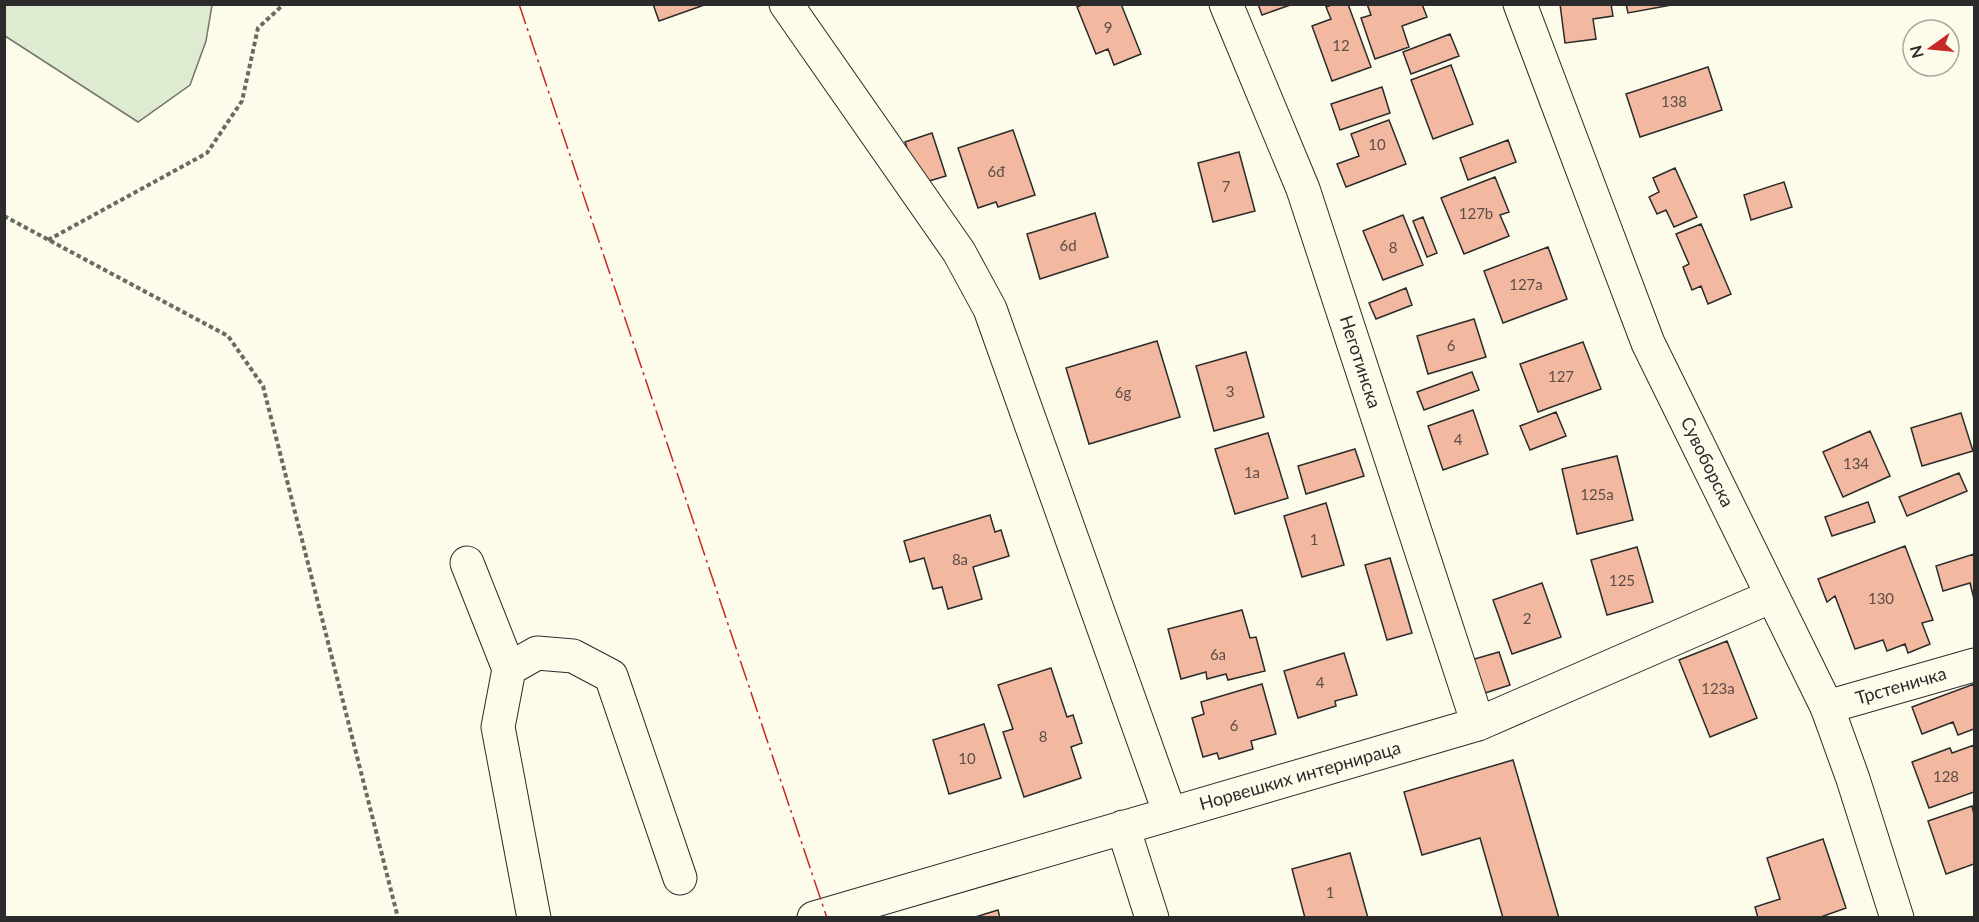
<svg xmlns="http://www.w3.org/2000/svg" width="1979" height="922" font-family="Lato,sans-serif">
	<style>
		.green { fill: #deebd1; stroke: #74746e; stroke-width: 1.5 }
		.building { fill: #f2b8a0; stroke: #2b2b2b; stroke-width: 1.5 }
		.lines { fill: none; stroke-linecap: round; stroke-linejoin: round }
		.minor-casing { stroke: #2b2b2b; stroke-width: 35 }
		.major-casing { stroke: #2b2b2b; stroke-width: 35 }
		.path { stroke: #6a6964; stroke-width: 4; stroke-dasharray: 4.5 3; stroke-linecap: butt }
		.minor { stroke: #fdfbea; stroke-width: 33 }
		.major { stroke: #fdfbea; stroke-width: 33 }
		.power { stroke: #c62828; stroke-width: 1.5; stroke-dasharray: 21 4.5 3 4.5; stroke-linecap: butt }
		.labels { text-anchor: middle; stroke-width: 4.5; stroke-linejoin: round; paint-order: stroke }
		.number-label { font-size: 15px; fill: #5d4e48 }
		.street-label { font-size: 18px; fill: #2b2b2b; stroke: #fdfbea }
	</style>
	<rect width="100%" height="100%" fill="#fdfbea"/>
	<path class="green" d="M4 5 5 4 212 5 206 41 190 85 138 122 5 36Z"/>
	<path class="building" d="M653 4H707L659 21Z
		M1084 4H1121L1141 54 1114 65 1108 49 1096 54 1077 7Z
		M1258 4H1293L1262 15Z
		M1334 4H1348L1371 67 1332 81 1312 26 1331 19 1326 7Z
		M1367 4H1422L1427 17 1402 26 1409 47 1375 59 1361 18 1371 15Z
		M1560 4H1611L1613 16 1593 19 1596 39 1565 43Z
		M1626 4H1677L1628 13Z
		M1450 34 1459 56 1411 74 1403 52Z
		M1451 65 1473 124 1433 139 1411 80Z
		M1708 67 1722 110 1640 137 1626 94Z
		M1382 87 1390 113 1340 130 1331 104Z
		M1389 120 1406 164 1346 187 1337 164 1359 156 1351 134Z
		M1013 130 1035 195 998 207 996 202 978 208 958 148Z
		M932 133 946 176 919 184 905 142Z
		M1508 140 1516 162 1468 180 1460 158Z
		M1239 152 1255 211 1213 222 1198 163Z
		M1675 168 1697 217 1674 227 1666 210 1657 214 1649 197 1659 192 1653 178Z
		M1495 177 1509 212 1500 215 1509 236 1464 254 1441 198Z
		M1784 182 1792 207 1751 220 1744 195Z
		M1095 213 1108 257 1040 279 1027 234Z
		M1403 215 1423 265 1383 280 1363 231Z
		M1423 217 1437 253 1427 257 1413 221Z
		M1701 224 1731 294 1708 304 1701 286 1692 290 1683 267 1689 264 1676 234Z
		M1548 247 1567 299 1503 323 1484 271Z
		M1406 288 1412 305 1376 319 1369 303Z
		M1474 319 1486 357 1428 374 1417 336Z
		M1157 341 1180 417 1089 444 1066 368Z
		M1583 342 1601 389 1538 412 1520 364Z
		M1246 352 1264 417 1214 431 1196 366Z
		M1472 372 1479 390 1424 410 1417 392Z
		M1473 410 1488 454 1443 470 1428 426Z
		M1556 412 1566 436 1530 450 1520 426Z
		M1961 413 1973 451 1922 466 1911 428Z
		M1870 431 1890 476 1843 497 1823 452Z
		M1268 433 1288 498 1235 514 1215 449Z
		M1355 449 1364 476 1306 494 1298 466Z
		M1617 456 1633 520 1577 534 1562 469Z
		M1959 473 1967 491 1907 516 1899 497Z
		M1868 502 1875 522 1832 536 1825 517Z
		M1326 503 1344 565 1302 577 1284 516Z
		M990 515 995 532 1001 530 1009 556 973 567 982 599 948 609 942 587 933 589 924 558 910 562 904 541Z
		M1905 546 1933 620 1922 623 1930 644 1908 653 1905 644 1887 651 1883 640 1855 649 1835 596 1827 602 1818 579Z
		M1637 547 1653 602 1607 615 1591 560Z
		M1974 554V599L1970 583 1943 591 1936 566Z
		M1390 558 1412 633 1387 640 1365 565Z
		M1542 583 1561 637 1512 654 1493 600Z
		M1242 610 1250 638 1256 637 1265 671 1228 680 1226 674 1207 679 1206 672 1181 679 1168 629Z
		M1727 641 1757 718 1710 737 1679 660Z
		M1499 652 1510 685 1482 694 1471 660Z
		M1344 653 1357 695 1335 701 1336 706 1298 718 1284 671Z
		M1051 668 1067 717 1073 715 1082 743 1071 747 1081 778 1024 797 1003 732 1013 729 998 685Z
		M1262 684 1276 734 1251 741 1253 749 1219 759 1217 753 1203 757 1192 718 1204 714 1201 702Z
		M1974 684V729L1958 735 1953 722 1922 734 1912 707Z
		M984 724 1001 778 949 794 933 740Z
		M1974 745V792L1929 808 1912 762 1950 748 1952 753Z
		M1513 760 1559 918H1503L1480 838 1422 855 1404 792Z
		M1972 806 1974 814V864L1946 874 1928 821Z
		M1823 839 1846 908 1818 918H1758L1755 907 1780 899 1767 858Z
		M1350 853 1368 918H1305L1292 869Z
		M998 910 1000 918H972Z"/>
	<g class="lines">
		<g class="minor-casing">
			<path id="minor" d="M786 4 959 252 990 309 1170 814
				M1226 4 1303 189 1478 724
				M467 563 509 669 498 727 534 918
				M509 669 537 653 573 656 611 676 680 878
				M1827 707 1974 665
				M1123 827 1152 918
				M814 918 1478 724 1772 596"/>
		</g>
		<g class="major-casing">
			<path id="major" d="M1520 4 1648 343 1827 707 1853 779 1897 918"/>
		</g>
		<path class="path" d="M4 216 228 336 263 386 398 918
			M48 240 207 153 242 101 258 28 284 4"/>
		<use href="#minor" class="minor"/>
		<use href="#major" class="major"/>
		<path class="power" d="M519 4 827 918"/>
	</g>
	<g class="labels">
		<g class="number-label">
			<text x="1108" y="33">9</text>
			<text x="1341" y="51">12</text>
			<text x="1674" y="107">138</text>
			<text x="1377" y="150">10</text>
			<text x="996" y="177">6đ</text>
			<text x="1226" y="192">7</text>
			<text x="1476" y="219">127b</text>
			<text x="1068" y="251">6d</text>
			<text x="1393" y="253">8</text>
			<text x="1526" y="290">127a</text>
			<text x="1451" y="351">6</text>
			<text x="1561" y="382">127</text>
			<text x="1230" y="397">3</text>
			<text x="1123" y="398">6g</text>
			<text x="1458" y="445">4</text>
			<text x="1856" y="469">134</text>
			<text x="1252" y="478">1a</text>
			<text x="1597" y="500">125a</text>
			<text x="1314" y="545">1</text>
			<text x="960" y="565">8a</text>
			<text x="1622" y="586">125</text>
			<text x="1881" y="604">130</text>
			<text x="1527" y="624">2</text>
			<text x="1218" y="660">6a</text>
			<text x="1320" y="688">4</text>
			<text x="1718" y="694">123a</text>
			<text x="1234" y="731">6</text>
			<text x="1043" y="742">8</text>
			<text x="967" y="764">10</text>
			<text x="1946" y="782">128</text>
			<text x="1330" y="898">1</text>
		</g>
		<g class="street-label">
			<text transform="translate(1360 362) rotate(72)" y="6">Неготинска</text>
			<text transform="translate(1707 462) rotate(64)" y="6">Сувоборска</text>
			<text transform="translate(1901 686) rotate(-16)" y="6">Трстеничка</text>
			<text transform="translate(1300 776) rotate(-16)" y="6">Норвешких интернираца</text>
		</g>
	</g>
	<rect width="1979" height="922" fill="none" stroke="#2b2b2b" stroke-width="12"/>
	<g transform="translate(1931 48) rotate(255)"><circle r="28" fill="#fdfbea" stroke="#a9a89e" stroke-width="1.5"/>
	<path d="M0-4.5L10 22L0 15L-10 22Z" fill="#c62828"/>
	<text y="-9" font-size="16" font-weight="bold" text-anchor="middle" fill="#2b2b2b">N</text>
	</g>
</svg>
